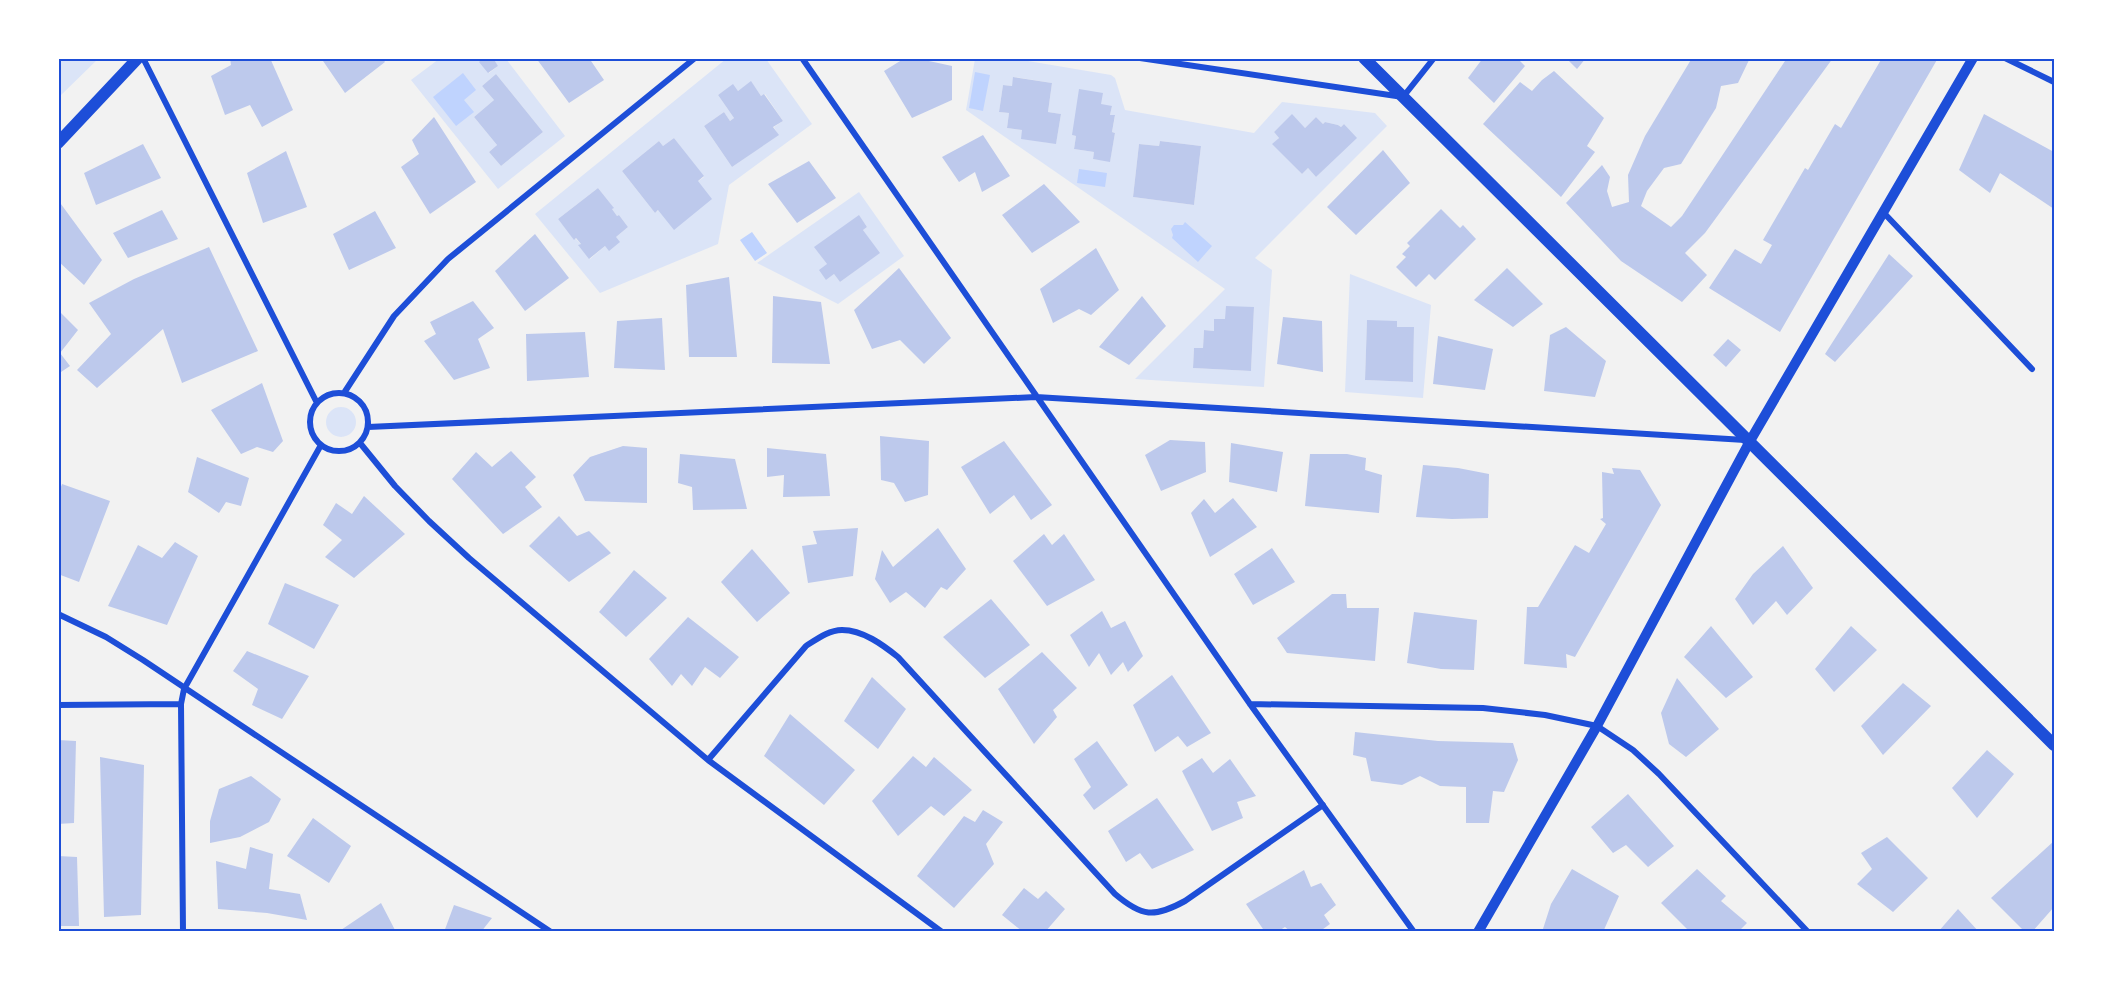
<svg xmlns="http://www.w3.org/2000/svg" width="2113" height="990" font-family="Figtree,sans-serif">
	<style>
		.green { fill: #dbe4f7; fill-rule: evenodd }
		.water { fill: #bfd3fe }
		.building { fill: #bdc9ec }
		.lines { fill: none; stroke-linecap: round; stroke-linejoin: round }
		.minor { stroke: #1d4ed8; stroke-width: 6 }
		.tertiary { stroke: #1d4ed8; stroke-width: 10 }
		.secondary { stroke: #1d4ed8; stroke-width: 12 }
		.neatline { fill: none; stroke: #1d4ed8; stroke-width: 2 }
	</style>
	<rect width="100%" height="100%" fill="#f2f2f2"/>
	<path class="green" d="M59 58H98V59L59 97Z
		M1010 58 1111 75 1115 78 1125 110 1254 133 1282 102 1375 113 1387 126 1255 258 1272 270 1264 387 1135 379 1225 289 966 110 975 59ZM1014 77 1052 83 1048 112 1061 114 1056 143 1044 142 1022 130 1007 128 1009 113 999 112 1003 85 1012 86ZM1112 106 1110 115 1115 116 1112 132 1115 133 1110 161 1093 159 1094 152 1074 149 1076 136 1072 135ZM1292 115 1305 128 1316 117 1323 124 1325 122 1338 125 1341 127 1344 124 1356 138 1316 177 1308 168 1302 174 1273 144 1279 138 1274 132ZM1160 141 1201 146 1194 205 1133 197 1139 144 1159 146ZM1254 307 1251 371 1193 368 1194 348H1203L1204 330 1214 331 1215 319H1225Z
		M439 59H483L480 62 489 73 498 66 493 59H506L565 136 498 189 411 80ZM496 74 543 132 501 166 489 152 497 145 474 117 494 100 482 86Z
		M726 59H766L812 124 729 185 718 244 600 293 535 214ZM751 82 761 96 765 94 783 121 774 127 778 135 732 167 704 126 724 112 730 121 734 118 718 95 733 85 738 91ZM674 138 704 177 655 213 622 171 659 141 663 146ZM598 188 613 207 612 209 617 216 619 215 628 227 616 237 609 250 605 246 590 259 579 246 581 244 576 239H574L558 219Z
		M859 192 904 256 838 304 757 263ZM859 216 867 227 863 230 879 253 840 282 834 274 826 280 827 264 815 247Z
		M1350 274 1431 305 1423 398 1345 392ZM1367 321H1396L1397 327H1414L1413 382 1365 380Z
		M326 422a15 15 0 1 1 30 0a15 15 0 1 1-30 0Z"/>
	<path class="water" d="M975 72 990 75 983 111 969 108Z
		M463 73 476 90 464 100 474 112 456 126 433 97Z
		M1079 169 1107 173 1105 187 1077 183Z
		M1185 222 1212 246 1198 262 1172 238 1173 235 1171 229 1174 225H1183Z
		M752 232 767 253 755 261 740 240Z"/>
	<path class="building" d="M230 58H270L293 110 262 127 250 105 225 115 211 76 231 65Z
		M321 58H382L385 62 345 93Z
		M483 58H493L498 66 488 73 479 62Z
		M536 58H589L604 80 569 103Z
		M905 58H915L952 66V100L912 118 884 71Z
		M1483 58H1517L1525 66 1494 103 1468 78Z
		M1566 58H1586L1577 69Z
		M1692 58H1750L1738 83 1721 86 1716 108 1681 164 1664 168 1647 191 1641 206 1671 227 1682 216 1787 58H1833L1705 233 1685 253 1707 275 1682 302 1621 261 1566 203 1602 165 1610 177 1607 191 1612 207 1629 202 1628 175 1645 136Z
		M1882 58H1938L1780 332 1709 288 1735 249 1761 264 1772 245 1763 240 1805 168 1808 170 1835 124 1841 128Z
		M1554 71 1604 118 1587 146 1595 152 1561 197 1483 124 1520 82 1532 91 1542 80Z
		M496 74 543 132 501 166 489 152 497 145 474 117 494 100 482 86Z
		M1013 77 1052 83 1048 112 1061 114 1056 144 1021 139 1022 130 1007 128 1009 113 999 112 1003 85 1012 86Z
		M751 81 761 96 764 94 783 121 773 127 779 135 732 167 704 126 724 112 730 121 734 118 718 95 733 84 738 91Z
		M1079 89 1103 93 1101 104 1112 106 1110 115H1115L1112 132 1115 133 1110 162 1093 159 1094 152 1074 149 1076 136 1072 135Z
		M1292 114 1305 128 1316 117 1323 124 1325 122 1338 125 1341 127 1344 124 1357 138 1316 177 1308 168 1302 174 1272 144 1279 138 1274 132Z
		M1984 114 2054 152V209L2000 173 1990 193 1959 170Z
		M434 117 476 182 430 214 401 167 419 154 412 140Z
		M983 135 1010 176 982 192 975 172 959 182 942 157Z
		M674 138 704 176 698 181 712 199 674 230 658 210 655 213 622 171 659 141 663 146Z
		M1160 141 1201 146 1194 205 1133 197 1139 144 1159 146Z
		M143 144 161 178 96 205 84 173Z
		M1383 150 1410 183 1356 235 1327 207Z
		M286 151 307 207 263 223 247 173Z
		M809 161 836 198 797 223 768 184Z
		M1044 184 1080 222 1032 253 1002 215Z
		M598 188 614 208 612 209 617 216 619 215 628 227 616 237 620 242 609 251 605 246 589 259 578 245 581 244 576 238 574 240 558 219Z
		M58 200 102 260 84 285 58 261Z
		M1441 209 1460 228 1463 225 1476 239 1435 280 1429 274 1416 287 1396 267 1406 257 1402 254 1410 246 1407 243Z
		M162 210 178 239 128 258 113 233Z
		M375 211 396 248 349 270 333 234Z
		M859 215 867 227 863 230 880 253 840 282 834 274 826 280 819 270 827 264 814 247Z
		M535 234 569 278 525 311 495 271Z
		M209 247 258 351 182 383 163 329 97 388 77 370 111 334 89 303 134 279Z
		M1096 248 1119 290 1091 315 1079 309 1053 323 1040 289Z
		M1889 254 1913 276 1835 362 1825 354Z
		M899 268 951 338 924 364 900 340 872 349 854 310Z
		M1507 268 1543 304 1513 327 1474 300Z
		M729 277 737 357H689L686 285Z
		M773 296 821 302 830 364 772 363Z
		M1142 296 1166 326 1129 365 1099 347Z
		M473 301 494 328 478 339 490 368 454 380 424 341 436 334 430 322Z
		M1226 306 1254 307 1251 371 1193 368 1194 348H1203L1204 330 1214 331V319H1225Z
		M58 310 78 330 60 353 70 366 58 374Z
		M1283 317 1322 321 1323 372 1277 364Z
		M662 318 665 370 614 368 617 321Z
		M1367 320 1397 321V327H1414L1413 382 1365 380Z
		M1566 327 1606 361 1595 397 1544 391 1550 335Z
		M585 332 589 377 527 381 526 334Z
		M1438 336 1493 349 1485 390 1433 384Z
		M1728 339 1741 350 1726 367 1713 355Z
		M262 383 283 441 273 452 257 447 241 454 211 410Z
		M880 436 929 441 928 495 905 502 894 483 881 480Z
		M1170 440 1205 442 1206 472 1161 491 1145 455Z
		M1004 441 1052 505 1031 520 1014 495 990 514 961 467Z
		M1231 443 1283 452 1277 492 1229 482Z
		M623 446 647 448V503L585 501 573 475 590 457Z
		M767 448 826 454 830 496 783 497 784 475 767 477Z
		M511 451 536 477 525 487 542 507 503 534 452 479 476 452 492 467Z
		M680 454 735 459 747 509 693 510 692 487 678 483Z
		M1310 454H1347L1366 458 1365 470 1382 475 1379 513 1305 506Z
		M197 457 249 478 241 506 226 502 219 513 188 492Z
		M1423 465 1458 468 1489 474 1488 518 1452 519 1416 517Z
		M1612 468 1640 470 1661 505 1575 657 1566 654 1567 668 1524 664 1527 607H1538L1575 545 1589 553 1606 524 1600 519 1603 518 1602 472 1614 474Z
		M62 484 110 501 79 582 58 574V495Z
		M364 496 405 534 354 578 325 557 342 540 323 525 336 503 352 514Z
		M1233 498 1257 527 1210 557 1191 513 1204 499 1215 513Z
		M559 516 577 536 589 531 611 553 569 582 529 546Z
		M858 528 853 576 808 583 802 546 817 544 813 531Z
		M938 528 966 569 947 590 941 587 925 608 906 592 890 603 875 579 882 550 893 567Z
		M1044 534 1052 545 1064 534 1095 580 1047 606 1013 561Z
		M175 542 198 556 167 625 108 606 138 545 162 558Z
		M1783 546 1813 588 1787 615 1776 601 1753 625 1735 599 1753 574Z
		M1272 548 1295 582 1253 605 1234 574Z
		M752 549 790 593 757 622 721 582Z
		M634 570 667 598 626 637 599 612Z
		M285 583 339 605 314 649 268 624Z
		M1332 594H1346L1347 608H1379L1375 661 1287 653 1277 638Z
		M991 599 1030 645 985 678 943 637Z
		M1102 611 1111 628 1125 621 1143 656 1128 672 1123 662 1111 675 1099 653 1089 667 1070 635Z
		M1414 612 1477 620 1474 670 1441 669 1407 663Z
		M688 617 739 657 720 678 705 667 692 686 681 674 672 686 649 659Z
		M1711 626 1753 677 1726 698 1684 657Z
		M1851 626 1877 650 1834 692 1815 669Z
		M247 651 309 676 282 719 252 705 258 689 233 671Z
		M1042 652 1077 688 1053 710 1057 717 1034 744 998 689Z
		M1172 675 1211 733 1187 747 1178 736 1155 752 1133 705Z
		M872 677 906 709 878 749 844 721Z
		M1677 678 1719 729 1686 757 1669 744 1661 713Z
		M1903 683 1931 706 1883 755 1861 726Z
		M790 714 855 770 824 805 764 756Z
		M1355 732 1438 741 1513 743 1518 760 1504 792 1493 791 1489 823H1466V787L1440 786 1420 776 1402 785 1371 781 1366 758 1353 755Z
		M58 740 76 741 74 823 58 824Z
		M1097 741 1128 785 1094 810 1083 795 1091 787 1074 759Z
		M1987 750 2014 774 1977 818 1952 788Z
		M913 756 926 767 934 757 972 790 944 816 931 806 898 836 872 801Z
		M100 757 144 765 141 915 104 917Z
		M1202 758 1213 773 1230 759 1256 796 1237 802 1243 818 1212 831 1182 771Z
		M251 776 281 799 269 822 240 837 210 843V821L219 789Z
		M1628 794 1674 846 1648 867 1626 845 1613 853 1591 827Z
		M1157 798 1194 850 1152 869 1140 853 1126 862 1108 831Z
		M983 810 1003 822 986 844 994 864 954 908 917 876 964 816 975 822Z
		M313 818 351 846 329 883 287 856Z
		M1887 837 1928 878 1893 912 1857 884 1872 869 1861 853Z
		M2054 841V907L2032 932H2025L1991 898Z
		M250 847 273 854 269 889 300 894 307 920 267 913 218 909 216 861 246 869Z
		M58 856 77 857 79 926H58Z
		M1572 869 1619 896 1603 932H1542L1551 904Z
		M1697 869 1726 896 1721 901 1747 923 1738 932H1686L1687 929 1661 903Z
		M1304 870 1311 887 1321 883 1336 905 1324 915 1330 924 1319 932H1291L1285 927 1277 932H1265L1246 904Z
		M1024 888 1038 899 1046 891 1065 909 1045 932H1023L1002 915Z
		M381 903 396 932H338Z
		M454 905 492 918 481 932H444Z
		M1958 909 1979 932H1938Z"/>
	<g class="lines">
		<path class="minor" d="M143 58 317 403
			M802 58 1250 704 1414 932
			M1140 58 1403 97 1434 58
			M2005 58 2054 82
			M1883 212 2032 369
			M310 422a29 29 0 1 1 58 0a29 29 0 1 1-58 0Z
			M344 393 394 316 448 259 695 58
			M368 427 1036 397 1745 440
			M360 443 395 486 429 521 469 558 708 760 942 932
			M58 614 106 637 143 660 551 932
			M1250 704 1483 708 1545 715 1597 726 1633 750 1659 774 1808 932
			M58 705 181 704
			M708 760 806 646C817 639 829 630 842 630 863 630 883 645 898 657L1115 894C1142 917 1154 918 1185 901L1323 805
			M183 932 181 704 184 689 321 445"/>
		<path class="tertiary" d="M1478 932 1597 726 1750 441 1973 58"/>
		<path class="secondary" d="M1364 58 2054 745
			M58 143 138 58"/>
	</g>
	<rect width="2113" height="990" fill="none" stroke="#ffffff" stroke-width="120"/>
	<rect x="60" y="60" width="1993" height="870" class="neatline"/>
</svg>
